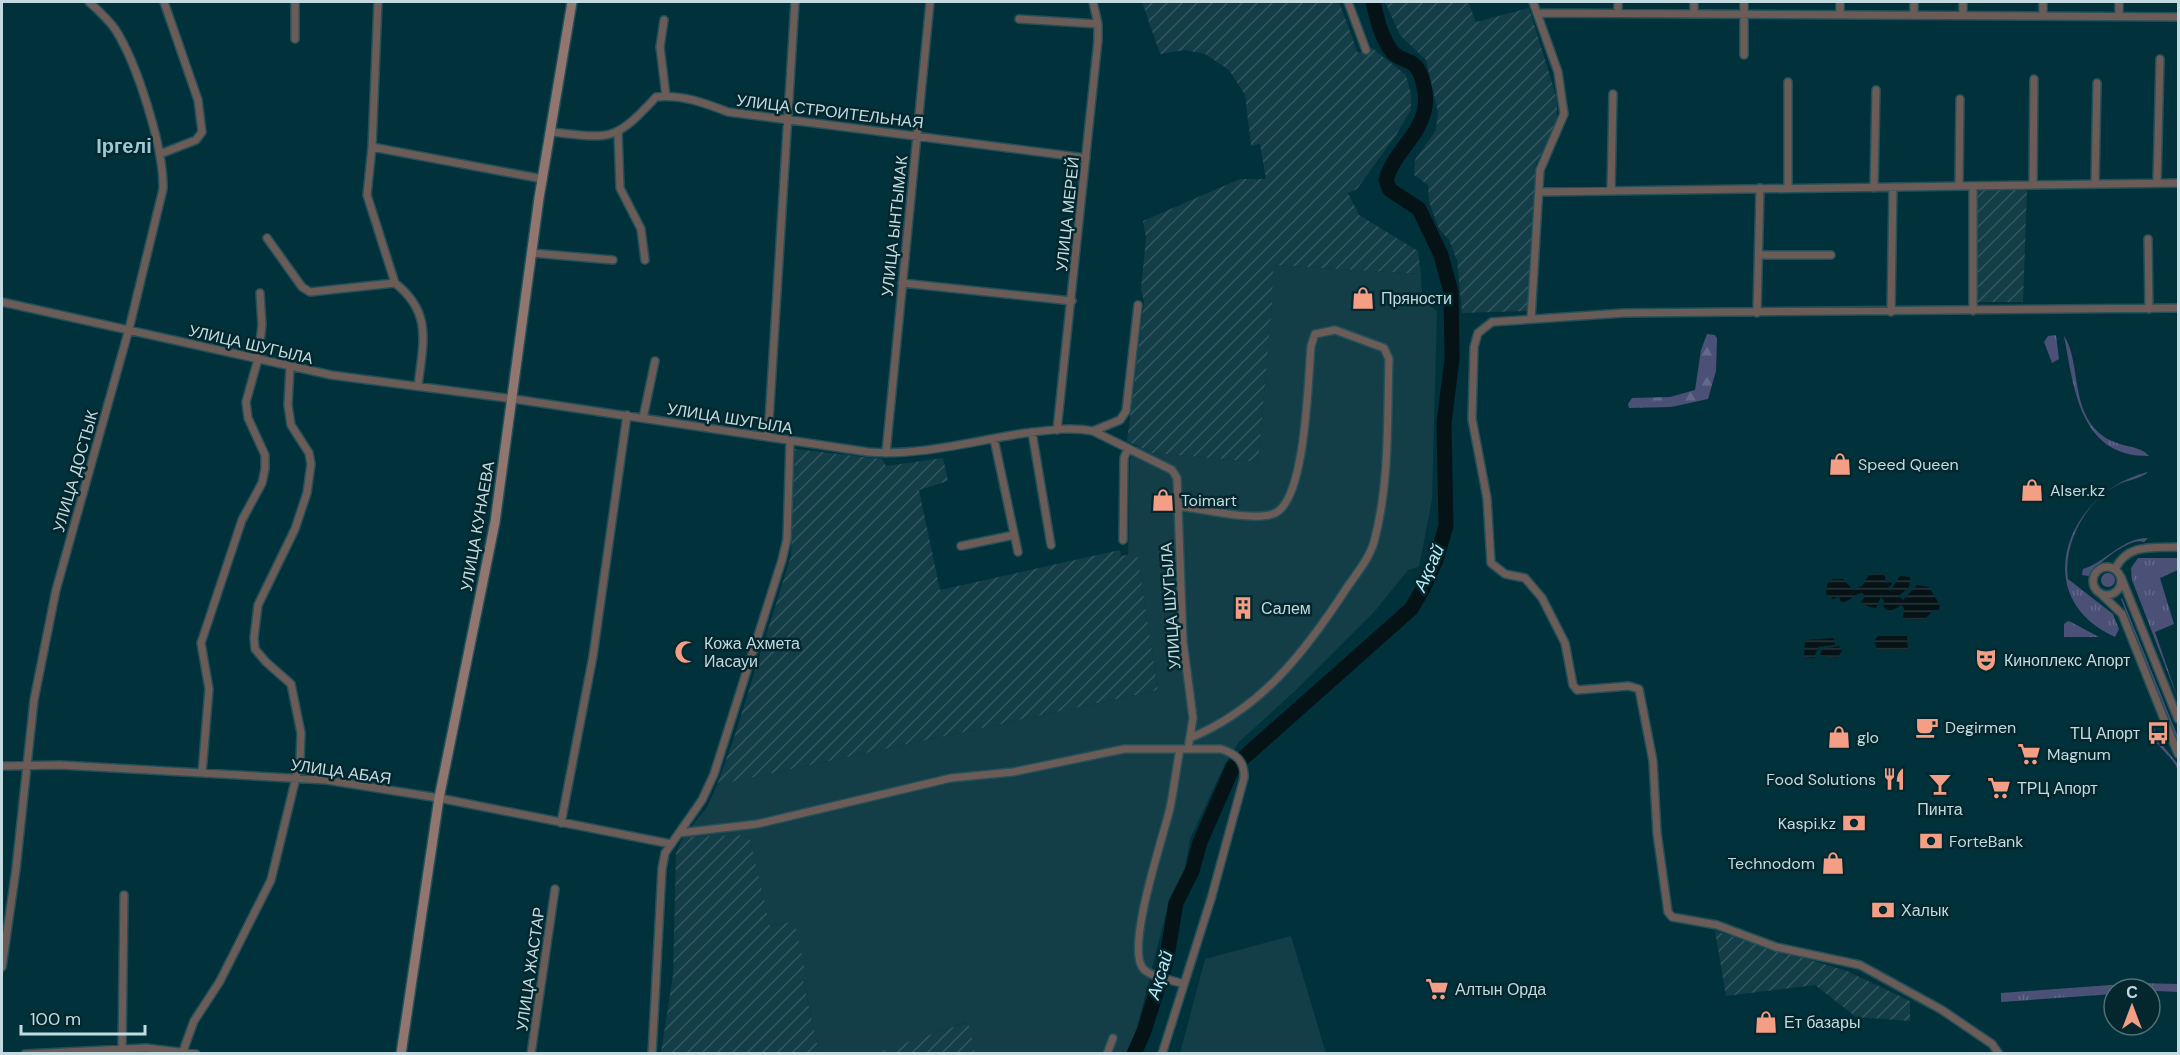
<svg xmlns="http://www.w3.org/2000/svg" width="2180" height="1055" font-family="'DM Sans',sans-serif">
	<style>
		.built { fill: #133d47 }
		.industrial { fill: url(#industrial-furrows) }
		.grass { fill: url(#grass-tufts) }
		.forest { fill: url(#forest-firs) }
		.water { fill: url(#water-rules) }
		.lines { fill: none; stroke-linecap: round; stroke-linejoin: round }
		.river { stroke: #061316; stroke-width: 15 }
		.minor-casing { stroke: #24505a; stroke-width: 10 }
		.secondary-casing { stroke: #24505a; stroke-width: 12 }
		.minor { stroke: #6c5c57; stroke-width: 7 }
		.secondary { stroke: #90766f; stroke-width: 9 }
		.labels { text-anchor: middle; stroke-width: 5; stroke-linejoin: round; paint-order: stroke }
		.street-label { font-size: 16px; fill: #c3dae0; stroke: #04272e }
		.poi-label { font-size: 16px; fill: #c3dae0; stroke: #04272e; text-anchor: start }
		.water-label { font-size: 18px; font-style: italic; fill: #bdebf7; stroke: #04272e }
		.quarter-label { font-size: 20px; font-weight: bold; fill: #9bc9d6; stroke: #04272e }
	</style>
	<defs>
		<pattern id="industrial-furrows" width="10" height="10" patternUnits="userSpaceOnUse" patternTransform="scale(1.5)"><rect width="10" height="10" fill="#133d47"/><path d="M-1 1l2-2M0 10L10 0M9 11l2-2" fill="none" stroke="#345861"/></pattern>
		<pattern id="grass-tufts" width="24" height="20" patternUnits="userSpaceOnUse" patternTransform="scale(1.5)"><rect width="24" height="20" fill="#4a5076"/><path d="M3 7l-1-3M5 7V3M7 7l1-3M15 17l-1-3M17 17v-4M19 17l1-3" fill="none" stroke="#626989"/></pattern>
		<pattern id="forest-firs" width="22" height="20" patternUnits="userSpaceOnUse" patternTransform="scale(1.5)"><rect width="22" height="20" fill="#4a5076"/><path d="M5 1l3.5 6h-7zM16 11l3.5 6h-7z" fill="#626989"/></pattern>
		<pattern id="water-rules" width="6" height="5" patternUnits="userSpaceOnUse" patternTransform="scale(1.5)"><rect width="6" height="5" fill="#061316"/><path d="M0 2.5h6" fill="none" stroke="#293538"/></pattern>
	</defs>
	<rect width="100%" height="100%" fill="#01323c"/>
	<path class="built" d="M1272 265 1421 274 1422 299 1437 311 1432 500 1419 567 1408 570 1375 611 1295 691 1239 742 1225 764 1190 839 1184 875 1169 901 1135 1036 1126 1053H975L967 1022 877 1053H819L803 978H807L793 921 770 926 749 836 683 837 707 807 717 785 1158 690 1137 554 1128 555 1130 459 1137 446 1152 453 1258 462 1272 304Z
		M1291 936 1326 1053H1180L1205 959Z"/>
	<path class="industrial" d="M1142 2H1339L1358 53 1372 48 1406 75 1411 94V110L1396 135 1357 189 1348 193 1359 215 1418 251 1421 274 1273 265 1272 304 1258 462 1152 453 1127 441 1144 302 1141 289 1146 238 1143 221 1240 179H1266L1260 144 1251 146 1245 95 1229 70 1205 54 1185 50 1160 54Z
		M1385 2H1468L1476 22 1529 8 1557 99V122L1536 164 1527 311 1462 313 1457 260 1449 240 1439 229 1429 202 1428 185 1414 175 1415 160 1436 130 1438 112 1426 60 1400 35Z
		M1978 190H2027L2023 302H1976Z
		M795 449 882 459 886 466 943 458 948 481 919 490 940 590 1120 550 1121 556 1137 553 1158 690 717 785 733 741 791 556Z
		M749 835 770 926 794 921 807 978 803 979 819 1053H661L673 975 676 853 683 837Z
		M1715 931 1847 971 1910 1001V1021L1856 1017 1815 985 1726 996Z
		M968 1022 975 1053H877L896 1046Z"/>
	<path class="grass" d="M2056 335 2059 359 2052 363 2044 342 2048 336Z
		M2064 336C2079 358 2072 397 2091 424 2110 451 2139 442 2149 456 2079 457 2074 387 2064 336Z
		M2148 472C2139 480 2124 480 2114 487 2084 504 2063 545 2068 579L2113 614 2119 629 2115 637C2026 597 2068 491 2148 472Z
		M2148 538 2144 542C2131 536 2096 564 2089 576L2082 575 2083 569C2106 562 2122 538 2148 538Z
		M2138 558H2178V570L2160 578 2174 624 2155 632 2178 699 2132 580 2131 568Z
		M2101 580a7 7 0 1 1 14 0a7 7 0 1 1-14 0Z
		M2122 598 2178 737V742L2121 599Z
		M2068 621 2071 622 2099 637H2064V624Z
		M2151 720 2159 741 2177 763 2178 770C2172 753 2142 739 2151 720Z
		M2139 983 2178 984V992L2114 989V994L2001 1002V993Z"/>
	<path class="forest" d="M1707 334 1715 335 1717 338 1716 371 1708 399 1671 407 1629 408 1628 404 1632 398 1670 397 1695 390 1701 350Z"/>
	<path class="water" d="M1879 572 1885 576 1886 583 1891 580 1892 584 1888 588 1890 591 1900 576 1910 577 1909 587 1899 596 1903 600 1917 585 1929 587 1940 605 1939 610H1934L1924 620H1910L1903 617 1904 608 1901 605 1892 611 1886 610 1883 606 1884 600 1881 597 1876 608 1869 607 1861 602 1865 596 1862 593C1853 594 1851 602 1841 602L1839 597 1833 599 1826 594 1827 584 1833 579H1843L1853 590 1862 586 1870 573 1877 575Z
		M1878 636H1907L1908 650 1877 649 1874 641Z
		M1834 638 1835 645 1818 647 1814 658 1804 657 1805 640Z
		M1839 646 1842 651 1837 658 1820 655 1822 649Z"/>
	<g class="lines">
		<path class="river" d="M1134 1054 1144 1031 1166 962 1176 903 1192 871 1200 842 1233 767 1411 609 1423 589 1436 560 1446 526 1444 423 1452 359 1451 292 1441 255 1419 209 1390 190 1386 180C1393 153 1421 135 1425 107 1427 96 1423 71 1413 64 1407 60 1398 58 1393 53 1381 38 1377 19 1373 2"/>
		<g class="minor-casing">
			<path id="minor" d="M295 2V39
				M378 2 372 147 367 195 395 283
				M1348 2 1366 50
				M1694 2V14
				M1840 2V14
				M1914 2V15
				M1963 2V15
				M2043 2V15
				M2119 2V16
				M1538 13 2178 17
				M1618 13V2
				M1019 19 1098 24
				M664 20 660 47 666 96
				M1744 55V2
				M1788 82V187
				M551 132C610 138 614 143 656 97 681 94 705 103 728 112L1086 158
				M618 132 620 188 641 229 645 260
				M372 147 543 179
				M160 154 196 140 202 132 198 100 164 2
				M2157 183 2160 59
				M2095 184 2097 83
				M2033 185 2034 79
				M1959 186 1960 99
				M1874 188 1876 90
				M1611 191 1613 94
				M1539 192 2178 183
				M267 238 302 287 310 292 395 283C433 313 423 343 418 386
				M2148 239 2149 309
				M532 253 613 260
				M1759 255H1831
				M902 283 1072 301
				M2 302 331 375 514 399 868 452C919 456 969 442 1019 434 1043 431 1069 426 1093 431L1172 470 1177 478 1183 641 1193 718 1188 749
				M1973 311V186
				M1891 312 1893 187
				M1757 313 1760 188
				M1531 319 1540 170 1564 114 1558 72 1533 2
				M643 418 655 361
				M1057 430 1098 40V24L1093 2
				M1093 431 1120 420 1126 411 1138 305
				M1032 432 1051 545
				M768 437 795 2
				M994 439 1018 552
				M886 453 930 2
				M1178 506C1203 509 1249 521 1273 514 1306 504 1308 378 1311 346L1315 334 1335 330 1384 348 1389 359C1387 419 1390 483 1374 542 1369 559 1356 574 1346 589 1305 652 1261 709 1190 738
				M1123 540 1124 458 1128 448
				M961 546 1014 535
				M2093 581a14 14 0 1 1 28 0a14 14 0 1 1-28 0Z
				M2115 569C2128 543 2152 548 2178 547
				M2121 577 2178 719
				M2100 593 2122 614 2178 754
				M1180 749C1176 769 1174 789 1170 808 1163 838 1127 943 1142 967 1148 977 1173 980 1184 984
				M2 766 60 765 326 780 439 798 671 844
				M202 773 209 689 201 643 242 520 262 483 265 469V455L248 418 246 402 258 359 262 325 260 293
				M561 823 593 656 627 415
				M679 833 757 824 951 778 1013 772 1124 749H1221C1236 754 1245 761 1244 778L1211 899 1162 1054
				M2 967 16 869 34 700 56 590 129 329 163 189C164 148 137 63 115 29 108 19 98 10 89 2
				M122 1048 124 895
				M25 1054 146 1048 196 1054
				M182 1054 194 1021 220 981 271 880 300 761 301 733 291 684 266 662 255 649 254 638 258 605 295 529 307 493 311 464 309 453 291 425 288 405 290 367
				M531 1054 555 889
				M652 1054 662 869 665 853 702 800 714 774 782 560 787 539 790 441
				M1107 1054 1113 1038
				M1999 1054 1992 1044 1942 1010 1860 965 1776 947 1717 925 1672 917 1668 912 1657 833 1653 761 1639 689 1629 686 1577 690 1573 685 1565 643 1542 598 1525 578 1505 574 1491 563 1487 498 1472 419 1474 347 1478 333 1492 322 1624 313 2178 308"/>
		</g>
		<g class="secondary-casing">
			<path id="secondary" d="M401 1054 439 798 495 522 539 198 572 2"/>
		</g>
		<use href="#minor" class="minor"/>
		<use href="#secondary" class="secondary"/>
	</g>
	<defs>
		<g id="shop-bare" transform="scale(1.8)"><path d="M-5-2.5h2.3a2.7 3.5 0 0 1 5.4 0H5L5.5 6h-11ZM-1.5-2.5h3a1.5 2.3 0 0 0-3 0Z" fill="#f49e86" stroke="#04272e" stroke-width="2.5" paint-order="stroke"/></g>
		<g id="building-bare" transform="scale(1.8)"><path d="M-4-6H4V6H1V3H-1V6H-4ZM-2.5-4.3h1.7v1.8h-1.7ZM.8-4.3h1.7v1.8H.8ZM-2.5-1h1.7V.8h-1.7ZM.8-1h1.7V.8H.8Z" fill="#f49e86" stroke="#04272e" stroke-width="2.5" paint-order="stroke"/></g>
		<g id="mosque-bare" transform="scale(1.8)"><path d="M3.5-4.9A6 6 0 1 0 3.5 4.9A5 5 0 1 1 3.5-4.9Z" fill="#f49e86" stroke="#04272e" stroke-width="2.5" paint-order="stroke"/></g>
		<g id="theatre-bare" transform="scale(1.8)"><path d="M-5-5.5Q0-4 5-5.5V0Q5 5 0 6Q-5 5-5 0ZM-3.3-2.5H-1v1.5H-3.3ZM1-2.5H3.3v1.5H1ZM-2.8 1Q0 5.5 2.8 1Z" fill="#f49e86" stroke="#04272e" stroke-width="2.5" paint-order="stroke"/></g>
		<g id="cafe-bare" transform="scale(1.8)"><path d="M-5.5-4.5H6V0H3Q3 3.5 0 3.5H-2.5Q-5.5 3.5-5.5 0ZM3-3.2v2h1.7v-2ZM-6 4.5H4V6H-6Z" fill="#f49e86" stroke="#04272e" stroke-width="2.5" paint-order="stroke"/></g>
		<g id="bus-bare" transform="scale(1.8)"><path d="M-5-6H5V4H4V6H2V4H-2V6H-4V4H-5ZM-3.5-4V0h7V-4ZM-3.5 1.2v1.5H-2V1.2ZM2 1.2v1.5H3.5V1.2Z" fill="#f49e86" stroke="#04272e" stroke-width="2.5" paint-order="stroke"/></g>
		<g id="supermarket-bare" transform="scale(1.8)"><path d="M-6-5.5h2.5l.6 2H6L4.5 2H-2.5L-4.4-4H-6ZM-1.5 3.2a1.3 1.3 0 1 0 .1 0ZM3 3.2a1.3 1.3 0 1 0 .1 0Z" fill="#f49e86" stroke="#04272e" stroke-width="2.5" paint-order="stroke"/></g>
		<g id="restaurant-bare" transform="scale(1.8)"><path d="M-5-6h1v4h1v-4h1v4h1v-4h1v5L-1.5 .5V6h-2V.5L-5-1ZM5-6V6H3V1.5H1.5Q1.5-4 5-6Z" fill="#f49e86" stroke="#04272e" stroke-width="2.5" paint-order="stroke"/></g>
		<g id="bar-bare" transform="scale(1.8)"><path d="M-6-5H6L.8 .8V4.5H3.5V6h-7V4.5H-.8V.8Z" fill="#f49e86" stroke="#04272e" stroke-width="2.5" paint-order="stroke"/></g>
		<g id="bank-bare" transform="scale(1.8)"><path d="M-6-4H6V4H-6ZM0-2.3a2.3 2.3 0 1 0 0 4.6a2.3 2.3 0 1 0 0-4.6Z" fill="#f49e86" stroke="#04272e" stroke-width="2.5" paint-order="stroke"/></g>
	</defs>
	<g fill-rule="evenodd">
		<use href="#shop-bare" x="1363" y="298"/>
		<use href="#shop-bare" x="1840" y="464"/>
		<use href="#shop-bare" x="2032" y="490"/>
		<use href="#shop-bare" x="1163" y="500"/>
		<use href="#building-bare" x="1243" y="608"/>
		<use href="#mosque-bare" x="686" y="652"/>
		<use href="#theatre-bare" x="1986" y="660"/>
		<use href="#cafe-bare" x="1927" y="727"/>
		<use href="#bus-bare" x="2158" y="733"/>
		<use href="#shop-bare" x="1839" y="737"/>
		<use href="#supermarket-bare" x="2029" y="754"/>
		<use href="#restaurant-bare" x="1894" y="779"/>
		<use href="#bar-bare" x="1940" y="784"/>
		<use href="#supermarket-bare" x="1999" y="788"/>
		<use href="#bank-bare" x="1854" y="823"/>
		<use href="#bank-bare" x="1931" y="841"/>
		<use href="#shop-bare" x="1833" y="863"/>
		<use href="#bank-bare" x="1883" y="910"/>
		<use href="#supermarket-bare" x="1437" y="989"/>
		<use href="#shop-bare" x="1766" y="1022"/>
	</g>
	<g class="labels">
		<g class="street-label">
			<text transform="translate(830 111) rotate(7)" y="6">УЛИЦА СТРОИТЕЛЬНАЯ</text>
			<text transform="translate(1067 214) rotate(-84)" y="6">УЛИЦА МЕРЕЙ</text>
			<text transform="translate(894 226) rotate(-84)" y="6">УЛИЦА ЫНТЫМАК</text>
			<text transform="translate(251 344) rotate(13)" y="6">УЛИЦА ШУГЫЛА</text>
			<text transform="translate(730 418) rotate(9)" y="6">УЛИЦА ШУГЫЛА</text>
			<text transform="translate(75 471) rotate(-74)" y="6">УЛИЦА ДОСТЫК</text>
			<text transform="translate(477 526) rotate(-80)" y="6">УЛИЦА КУНАЕВА</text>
			<text transform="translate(1170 606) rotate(-94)" y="6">УЛИЦА ШУГЫЛА</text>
			<text transform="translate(341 771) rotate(8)" y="6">УЛИЦА АБАЯ</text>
			<text transform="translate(530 969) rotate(-82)" y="6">УЛИЦА ЖАСТАР</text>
		</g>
		<g class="poi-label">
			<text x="1381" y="304">Пряности</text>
			<text x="1858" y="470">Speed Queen</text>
			<text x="2050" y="496">Alser.kz</text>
			<text x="1181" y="506">Toimart</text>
			<text x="1261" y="614">Салем</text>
			<text x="704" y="649">Кожа Ахмета<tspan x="704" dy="18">Иасауи</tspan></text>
			<text x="2004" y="666">Киноплекс Апорт</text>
			<text x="1945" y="733">Degirmen</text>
			<text x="2140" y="739" text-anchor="end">ТЦ Апорт</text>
			<text x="1857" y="743">glo</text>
			<text x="2047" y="760">Magnum</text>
			<text x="1876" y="785" text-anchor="end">Food Solutions</text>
			<text x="2017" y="794">ТРЦ Апорт</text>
			<text x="1940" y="815" text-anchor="middle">Пинта</text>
			<text x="1836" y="829" text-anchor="end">Kaspi.kz</text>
			<text x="1949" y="847">ForteBank</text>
			<text x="1815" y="869" text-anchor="end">Technodom</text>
			<text x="1901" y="916">Халык</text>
			<text x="1455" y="995">Алтын Орда</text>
			<text x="1784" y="1028">Ет базары</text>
		</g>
		<g class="water-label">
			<text transform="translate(1429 568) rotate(-66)" y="6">Ақсай</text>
			<text transform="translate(1160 975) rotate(-73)" y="6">Ақсай</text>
		</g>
		<g class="quarter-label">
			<text x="124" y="153">Іргелі</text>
		</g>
	</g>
	<rect width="2180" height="1055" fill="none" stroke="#c3dae0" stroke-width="6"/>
	<g transform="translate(2132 1007)"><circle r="28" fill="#04272e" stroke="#506f75" stroke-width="1.5"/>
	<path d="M0-4.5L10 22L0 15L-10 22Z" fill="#f49e86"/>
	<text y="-9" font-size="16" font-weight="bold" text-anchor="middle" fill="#c3dae0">С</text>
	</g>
	<path d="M21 1025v9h124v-9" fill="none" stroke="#c3dae0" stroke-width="3"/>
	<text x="30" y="1025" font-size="18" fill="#c3dae0" stroke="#04272e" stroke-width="4.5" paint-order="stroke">100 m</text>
</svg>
